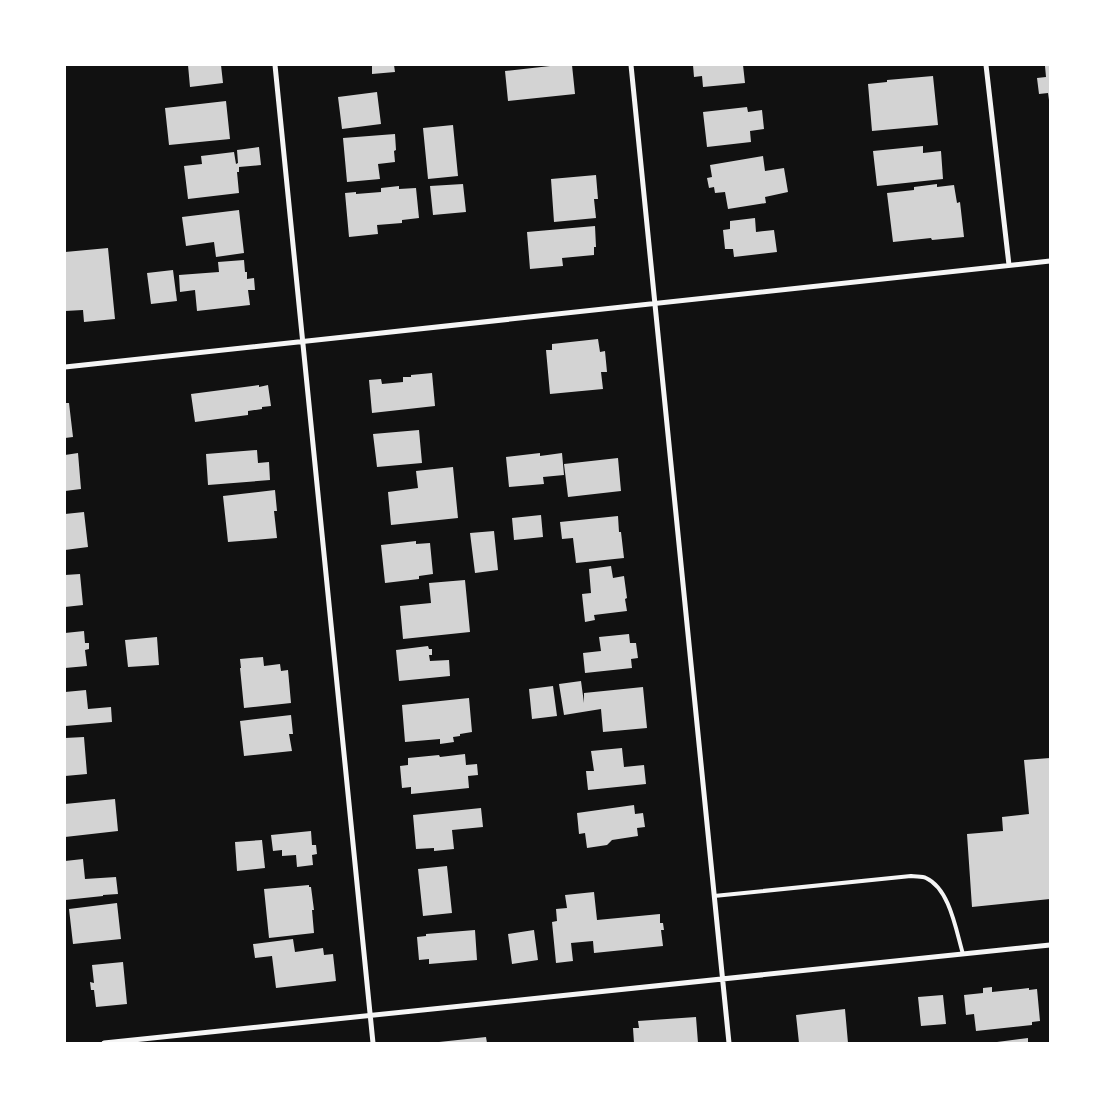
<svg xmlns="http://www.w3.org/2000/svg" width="1115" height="1108" font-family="Commissioner,sans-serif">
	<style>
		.building { fill: #d3d3d3 }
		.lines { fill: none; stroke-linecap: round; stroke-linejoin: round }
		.service { stroke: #f5f5f5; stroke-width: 4 }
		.minor { stroke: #f5f5f5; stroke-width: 5 }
	</style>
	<rect width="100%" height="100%" fill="#111"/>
	<path class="building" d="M188 65H221L223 83 190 87Z
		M372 65H394L395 72 372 74Z
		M559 65H572L575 94 508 101 505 71Z
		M693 65H743L745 83 703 87 702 76 694 77Z
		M1045 66H1050V100H1049L1048 93 1039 94 1037 78 1046 77Z
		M933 76 938 125 872 131 868 84 887 82V80Z
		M377 92 381 124 342 129 338 97Z
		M226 101 230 139 169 145 165 108Z
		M747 107 748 112 762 110 764 129 750 131 751 142 707 147 703 112Z
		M453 125 458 176 428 179 423 128Z
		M395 134 396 150 394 151 395 162 378 164 380 179 347 182 343 138Z
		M923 146V153L941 151 943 179 877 186 873 151Z
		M259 147 261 165 239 167V172H237L239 193 188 199 184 166 202 164 201 156 234 152 236 164 238 163 237 150Z
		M763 156 765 171 784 168 788 192 765 197 766 203 728 209 725 192 715 193 714 187 709 188 707 178 712 177 710 165Z
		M596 175 598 199H594L596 218 554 222 551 179Z
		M463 184 466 212 433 215 430 186Z
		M937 184V187L954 185 957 203 960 202 964 237 932 240 931 238 893 242 887 193 914 190V187Z
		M399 186V189L416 188 419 218 402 220V223L377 225 378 234 349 237 345 193 356 192V194L381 192V188Z
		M239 210 244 253 216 257 214 242 186 246 182 217Z
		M755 218 756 232 774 230 777 252 734 257 733 249H725L723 230 730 229V221Z
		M595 226 596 247H594V255L562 258 563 266 530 269 527 232Z
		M108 248 115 319 84 322 83 310 65 311V252Z
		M244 260 245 272H247V279L254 278 255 290H248L250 305 197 311 195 290 180 292 179 275 219 272 218 262Z
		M173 270 177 301 151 304 147 273Z
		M598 339 600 352 605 351 607 372H601L603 389 550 394 546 350H552V344Z
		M432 373 435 406 372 413 369 380 381 379 382 384 403 382V377H411V375Z
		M259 385V387L268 385 271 406 262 407V409L248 411V415L195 422 191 394Z
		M65 403H69L73 437 65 438Z
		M419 430 422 463 377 467 373 434Z
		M257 450 258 463 269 462 270 480 208 485 206 454Z
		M78 453 81 489 65 491V455Z
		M540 453V456L562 453 564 475 543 477 544 484 509 487 506 457Z
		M618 458 621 491 568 497 564 464Z
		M453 467 458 518 391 525 388 492 418 488 416 471Z
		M275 490 277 511H274L277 538 228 542 223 496Z
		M84 512 88 547 65 550V514Z
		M541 515 543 537 514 540 512 518Z
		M618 516 619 532H621L624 558 576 563 573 538 562 539 560 522Z
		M494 531 498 570 475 573 470 533Z
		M416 541V544L430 543 433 574 419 576V579L385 583 381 545Z
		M611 566 613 578 624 576 627 598 625 599 627 611 594 615 595 620 585 622 582 594 591 593 589 569Z
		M80 574 83 605 65 607V575Z
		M465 580 470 632 403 639 400 606 431 603 429 583Z
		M84 631 85 643H89V649L85 650 87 666 65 668V633Z
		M629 634 630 643H636L638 658 631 659 632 668 585 673 583 653 601 651 599 637Z
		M157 637 159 665 128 667 125 640Z
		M428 646 429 649H432V655H429L430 661 449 660 450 676 399 681 396 650Z
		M263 657 264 666 280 664 281 671 288 670 291 703 244 708 240 668H241L240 659Z
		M581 681 584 703V693L643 687 647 728 603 732 601 709 564 715 559 684Z
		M553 686 557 716 532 719 529 689Z
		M86 690 88 709 111 707 112 722 65 726V692Z
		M469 698 472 732 460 734V736L453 737 454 742 440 744V739L405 742 402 705Z
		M291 715 293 734H289L292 751 244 756 240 721Z
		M84 737 87 774 65 776V738Z
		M622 748 624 767 644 765 646 784 588 790 586 771H594L591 751Z
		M465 754 466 765 477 764 478 775 468 776 469 788 411 794V787L402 788 400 766 408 765V758L439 755 440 757Z
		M1050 758V899L972 907 967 834 1003 831 1002 817 1029 814 1024 760Z
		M115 799 118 831 65 837V804Z
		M634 805 635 814 643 813 645 827 637 828 638 836 612 840 607 845 587 848 585 833 579 834 577 813Z
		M481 808 483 827 452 830 454 849 434 851V848L416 849 413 815Z
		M311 831 312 845H316L317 854 312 855 313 865 297 867 296 855 282 856V850L273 851 271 835Z
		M262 840 265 868 237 871 235 842Z
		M83 859 85 879 116 877 118 894 103 895V896L65 900V861Z
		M447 866 452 913 423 916 418 869Z
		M309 885V887H311L314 910H312L314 933 269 938 264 889Z
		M594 892 597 920 660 914V923H663L664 930H661L663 946 594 953 593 941 571 943 573 961 556 963 552 922 557 921 556 909 567 908 565 895Z
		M117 903 121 939 73 944 69 909Z
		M475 930 477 960 429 964V959L419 960 417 937 426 936V934Z
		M534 930 538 960 512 964 508 934Z
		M293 939 295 952 323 948 324 955 333 954 336 981 276 988 272 956 255 958 253 944Z
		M123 962 127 1004 96 1007 94 990H91L90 982 94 983 92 965Z
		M992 987V992L1029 988V990L1037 989 1040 1021 1032 1022V1025L976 1031 974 1014 966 1015 964 995 983 993V988Z
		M943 995 946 1024 921 1026 918 997Z
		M845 1009 848 1043H799L796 1015Z
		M696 1017 698 1043H634L633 1028H639L638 1021Z
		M486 1037 487 1043H439V1042Z
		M1028 1038V1043H997V1042Z"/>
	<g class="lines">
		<path class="service" d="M714 896 911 876C916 877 922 876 926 878 950 889 956 931 963 954"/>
		<path class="minor" d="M275 65 373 1043
			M631 65 729 1043
			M986 65 1009 265
			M65 367 1050 261
			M104 1043 1050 945"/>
	</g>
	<rect width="1115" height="1108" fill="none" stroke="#ffffff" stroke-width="132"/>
</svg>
